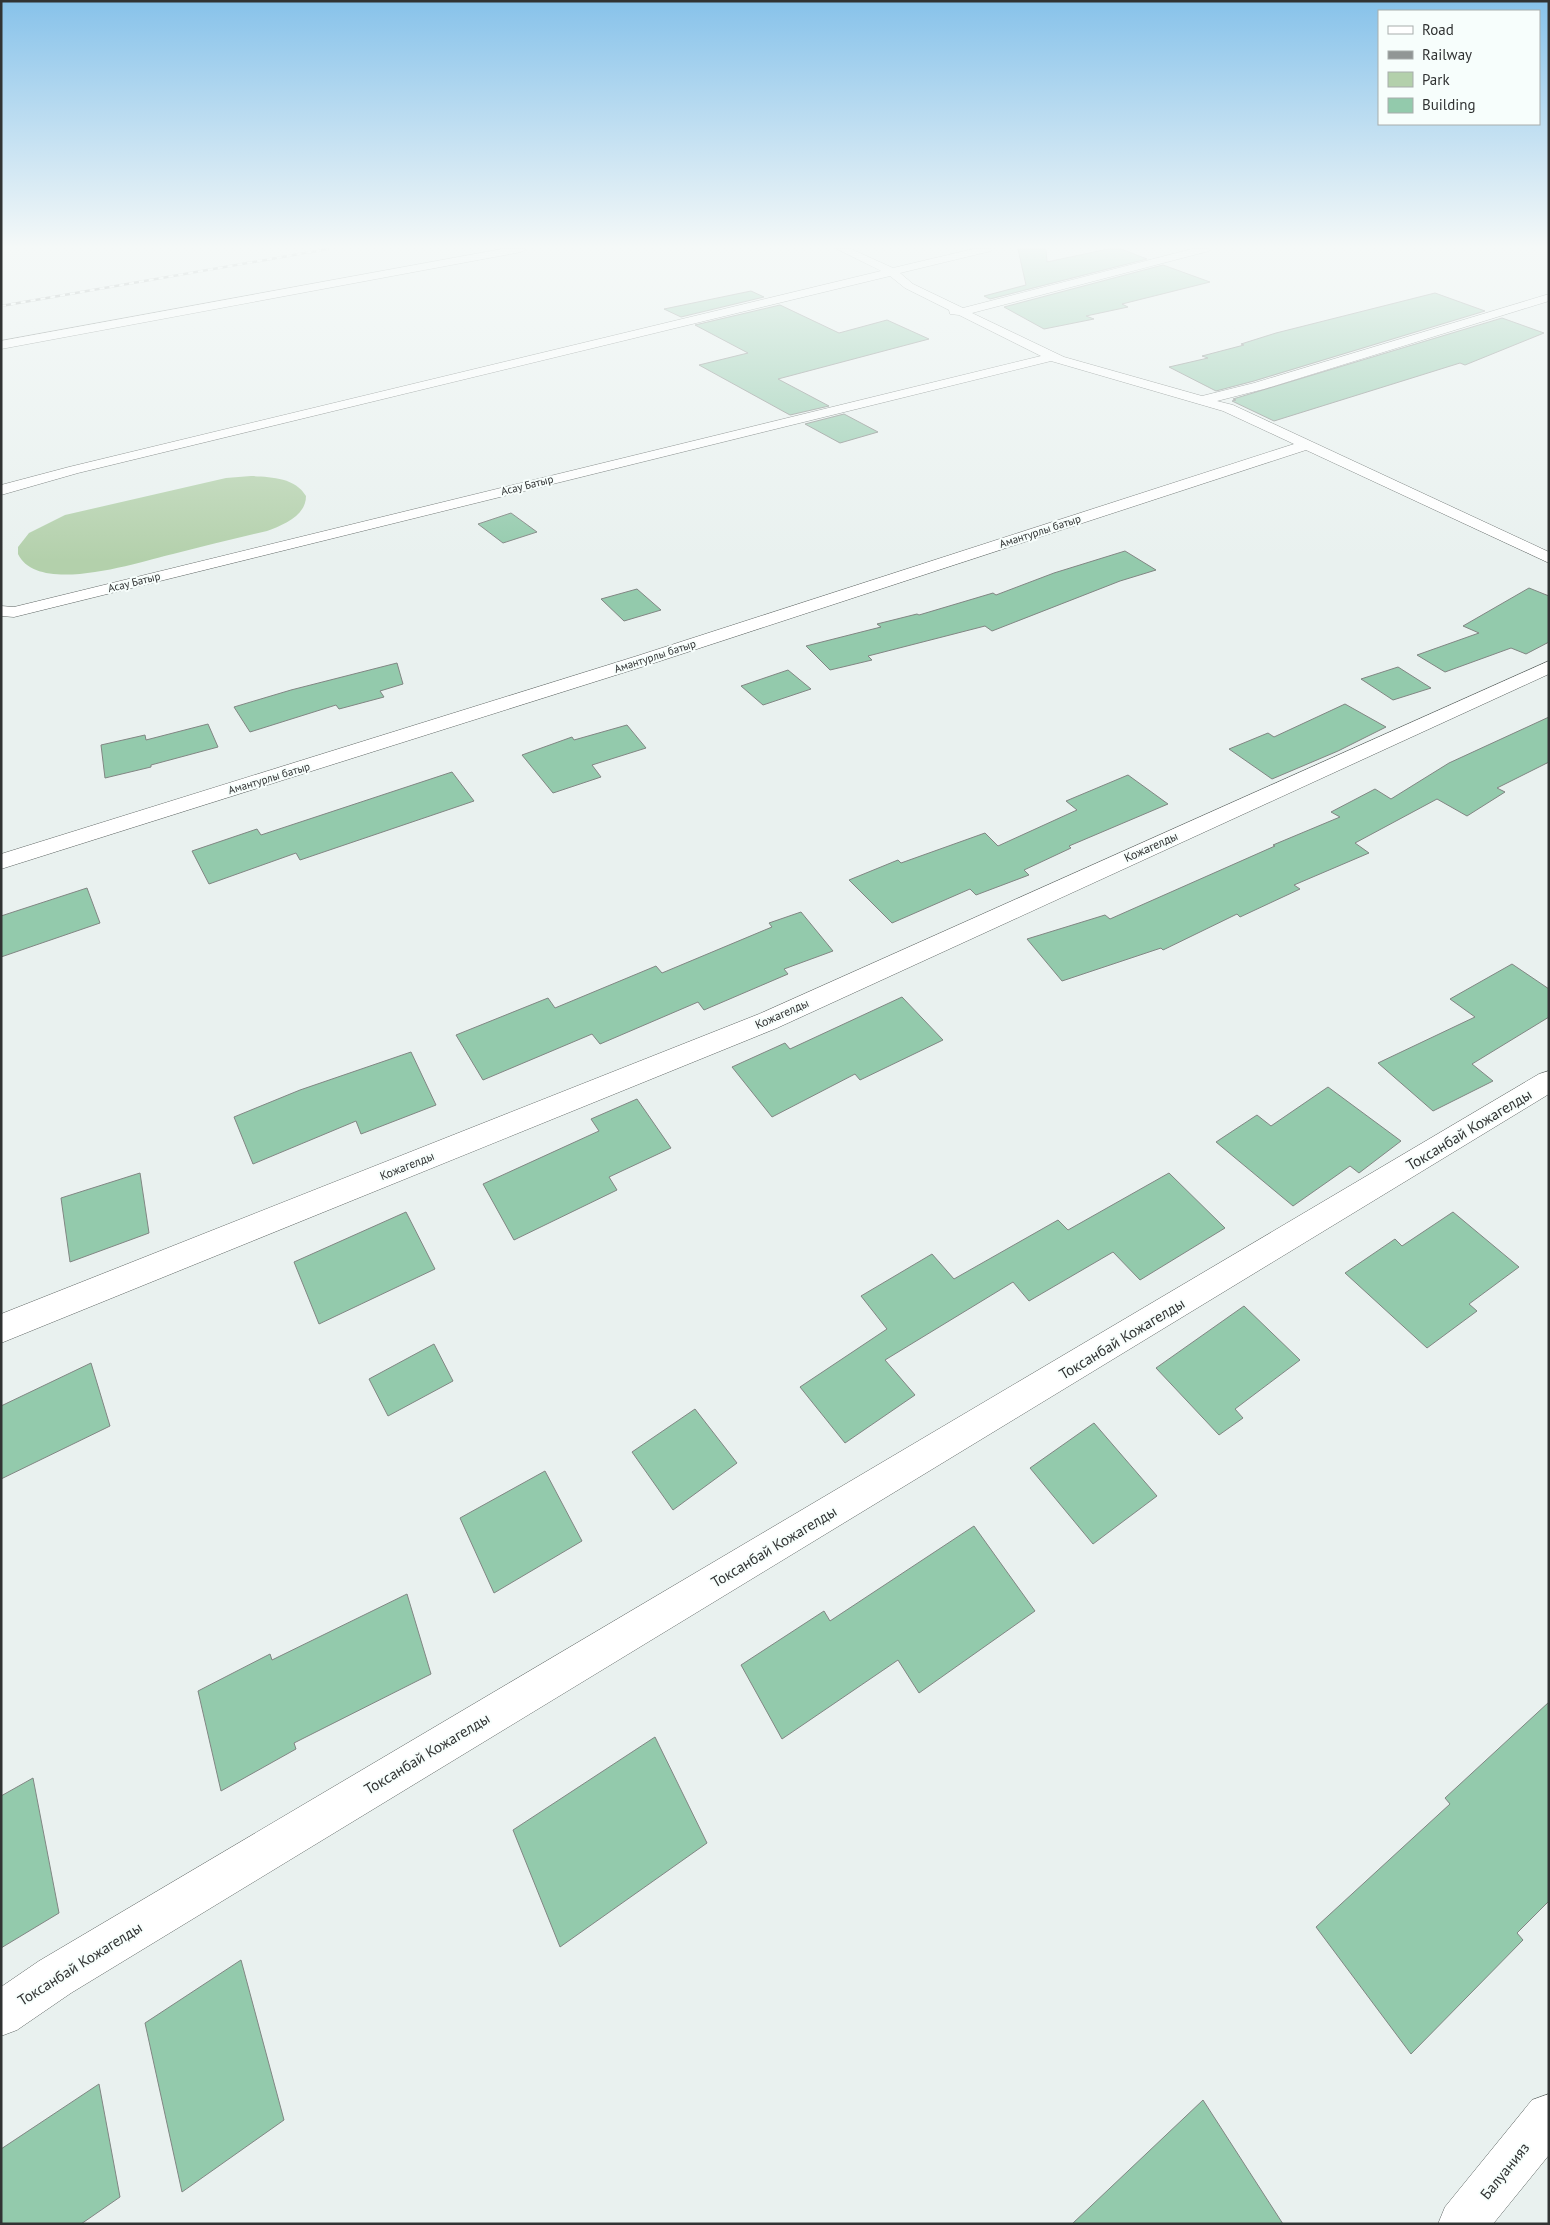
<svg xmlns="http://www.w3.org/2000/svg" width="1550" height="2225" font-family="'PT Sans',sans-serif">
	<style>
		.green { fill: #b3d0ab }
		.building { fill: #93caac; stroke: #818683 }
		.lines { fill: none; stroke-linecap: round; stroke-linejoin: round }
		.minor-casing { stroke: #5f6664; stroke-width: 1 }
		.minor { fill: #fff; fill-rule: evenodd }
		.rail-casing { stroke: #919695; stroke-width: 2.5 }
		.rail { stroke: #f7fefc; stroke-width: 2; stroke-dasharray: 5; stroke-linecap: butt }
		.labels { text-anchor: middle; stroke-width: 4; stroke-linejoin: round; paint-order: stroke }
		.far-street-label { font-size: 11px; fill: #313333; stroke: #f7fefc }
		.street-label { font-size: 12px; fill: #313333; stroke: #f7fefc }
		.near-street-label { font-size: 15px; fill: #313333; stroke: #f7fefc }
	</style>
	<rect width="100%" height="100%" fill="#e9f1ef"/>
	<path class="green" d="M251 476C270 477 295 477 306 496 306 516 283 525 267 531 236 538 204 546 173 554 139 562 38 596 18 554V547L29 533 65 515 226 478Z"/>
	<path class="building" d="M1018 249H1046L1047 262 1108 249H1121L1147 259 990 299 984 296 1026 285Z
		M1163 265 1210 282 1122 304 1128 307 1086 316 1094 319 1044 329 1004 307Z
		M751 291 764 297 681 317 664 309Z
		M1435 293 1485 311 1254 381 1216 391 1169 367 1208 358 1202 356 1244 345 1241 344 1276 333Z
		M780 305 839 333 887 320 929 339 778 379 829 406 790 415 699 365 748 353 695 325Z
		M1502 318 1544 333 1465 365 1460 363 1274 421 1232 401 1236 400 1233 399Z
		M844 414 878 432 840 443 805 424Z
		M511 513 537 532 503 543 478 524Z
		M1125 551 1156 570 1120 581 992 631 985 626 868 656 872 660 830 670 806 646 881 627 877 624 917 614 919 615 993 593 996 595 1054 573Z
		M1529 588 1549 596V642L1526 654 1511 648 1445 672 1417 655 1479 633 1463 626Z
		M637 589 661 610 624 621 601 599Z
		M397 663 403 684 380 691 384 697 339 709 336 705 250 732 234 707 291 690Z
		M1398 667 1431 688 1393 700 1361 679Z
		M788 670 811 689 763 705 741 686Z
		M1345 704 1386 727 1338 751 1272 779 1229 749 1268 733 1274 737Z
		M1549 717V762L1497 788 1505 792 1467 816 1437 799 1355 843 1369 853 1294 885 1300 889 1240 917 1237 914 1163 950 1161 948 1062 981 1027 939 1105 915 1110 919 1275 846 1273 845 1340 817 1331 812 1375 789 1391 799 1449 763Z
		M208 724 218 747 151 765V767L105 778 101 745 145 735 146 740Z
		M627 725 646 748 592 765 601 777 553 793 522 755 572 737 574 740Z
		M452 772 474 801 300 860 296 853 209 884 192 851 257 829 261 835Z
		M1128 775 1168 804 1069 846 1071 848 1024 870 1029 875 976 895 970 889 892 923 849 880 898 860 901 863 985 833 998 846 1077 810 1066 801Z
		M87 888 100 923 1 957V916Z
		M801 912 833 951 784 969 788 974 704 1010 698 1002 600 1044 592 1034 483 1080 456 1035 548 998 555 1008 656 966 662 973 772 927 769 923Z
		M1512 964 1549 989V1017L1472 1064 1493 1081 1433 1111 1378 1063 1475 1017 1450 999Z
		M902 997 943 1040 860 1080 855 1074 772 1117 732 1067 785 1043 790 1049Z
		M411 1052 436 1105 361 1134 356 1121 253 1164 234 1117 300 1090Z
		M1328 1087 1401 1141 1359 1173 1350 1166 1293 1206 1216 1142 1257 1115 1271 1126Z
		M637 1099 671 1148 609 1177 617 1190 514 1240 483 1184 599 1131 591 1119Z
		M140 1173 149 1233 70 1262 61 1198Z
		M1169 1173 1225 1228 1140 1280 1113 1252 1029 1301 1013 1282 885 1360 915 1395 845 1443 800 1387 887 1329 861 1296 932 1254 954 1279 1058 1220 1068 1230Z
		M406 1212 435 1269 319 1324 294 1262Z
		M1453 1212 1519 1267 1469 1304 1477 1311 1427 1348 1345 1273 1395 1239 1402 1246Z
		M1244 1306 1300 1360 1235 1409 1243 1418 1219 1435 1156 1368Z
		M434 1344 453 1381 388 1416 369 1379Z
		M91 1363 110 1426 1 1479V1406Z
		M695 1409 737 1463 673 1510 632 1452Z
		M1094 1423 1157 1496 1093 1544 1030 1468Z
		M545 1471 582 1541 494 1593 460 1518Z
		M974 1526 1035 1611 919 1693 898 1660 782 1739 741 1665 824 1611 830 1621Z
		M407 1594 431 1674 294 1743 296 1749 221 1791 198 1691 270 1654 272 1660Z
		M1549 1702V1901L1517 1933 1523 1940 1411 2054 1316 1927 1450 1804 1445 1798Z
		M655 1737 707 1843 560 1947 513 1830Z
		M33 1778 59 1913 1 1948V1796Z
		M241 1960 284 2120 182 2192 145 2023Z
		M99 2084 120 2197 81 2224H1V2149Z
		M1203 2100 1283 2224H1072Z"/>
	<g class="lines">
		<g class="minor-casing">
			<path id="minor" d="M502 249H526L521 252 1 349V341Z
				M837 249H851L893 268 973 249H992L991 251 900 273 913 284 963 308 1192 249H1210L1209 251 972 313 1064 357 1202 396 1254 383 1549 294V301L1264 389 1217 401 1233 405 1549 552V563L1306 450 651 664 1 869V854L637 656 1294 444 1223 411 1051 361 14 617 1 616V606L14 607 1041 356 959 315 950 314 949 310 905 288 890 276 78 473 1 495V485L69 467 881 271Z
				M1549 661V674L777 1028 1 1343V1314L759 1014Z
				M1549 1071V1094L71 1993 17 2030 1 2036V1987L39 1961 1539 1074Z
				M1549 2094V2155L1493 2224H1438L1445 2207 1532 2100Z"/>
		</g>
		<use href="#minor" class="minor"/>
		<g class="rail-casing">
			<path id="rail" d="M1 306 328 249"/>
		</g>
		<use href="#rail" class="rail"/>
	</g>
	<linearGradient id="sky" x2="0" y2="1"><stop stop-color="#87c2ea"/><stop offset="0.44" stop-color="#f5f9f8"/><stop offset="1" stop-color="#f5f9f8" stop-opacity="0"/></linearGradient>
	<rect width="1550" height="561" fill="url(#sky)"/>
	<g class="labels">
		<g class="far-street-label">
			<text transform="translate(527 485) rotate(-14)" y="4">Асау Батыр</text>
			<text transform="translate(1040 531) rotate(-18)" y="4">Амантурлы батыр</text>
			<text transform="translate(134 582) rotate(-14)" y="4">Асау Батыр</text>
			<text transform="translate(655 656) rotate(-18)" y="4">Амантурлы батыр</text>
			<text transform="translate(269 778) rotate(-17)" y="4">Амантурлы батыр</text>
		</g>
		<g class="street-label">
			<text transform="translate(1151 847) rotate(-24)" y="4">Кожагелды</text>
			<text transform="translate(782 1014) rotate(-24)" y="4">Кожагелды</text>
			<text transform="translate(407 1166) rotate(-22)" y="4">Кожагелды</text>
		</g>
		<g class="near-street-label">
			<text transform="translate(1469 1130) rotate(-31)" y="5">Токсанбай Кожагелды</text>
			<text transform="translate(1122 1339) rotate(-31)" y="5">Токсанбай Кожагелды</text>
			<text transform="translate(774 1547) rotate(-31)" y="5">Токсанбай Кожагелды</text>
			<text transform="translate(427 1754) rotate(-31)" y="5">Токсанбай Кожагелды</text>
			<text transform="translate(80 1964) rotate(-32)" y="5">Токсанбай Кожагелды</text>
			<text transform="translate(1505 2171) rotate(-51)" y="5">Балуанияз</text>
		</g>
	</g>
	<rect width="1550" height="2225" fill="none" stroke="#313333" stroke-width="5"/>
	<rect x="1378" y="10" width="162" height="115" fill="#f7fefc" stroke="#a8adac"/>
	<rect x="1388" y="26" width="25" height="8" fill="#ffffff" stroke="#a8adac"/>
	<text x="1422" y="35" font-size="15" fill="#313333">Road</text>
	<rect x="1388" y="51" width="25" height="8" fill="#919695" stroke="#a8adac"/>
	<text x="1422" y="60" font-size="15" fill="#313333">Railway</text>
	<rect x="1388" y="72" width="25" height="15" fill="#b3d0ab" stroke="#a8adac"/>
	<text x="1422" y="85" font-size="15" fill="#313333">Park</text>
	<rect x="1388" y="98" width="25" height="15" fill="#93caac" stroke="#a8adac"/>
	<text x="1422" y="110" font-size="15" fill="#313333">Building</text>
</svg>
